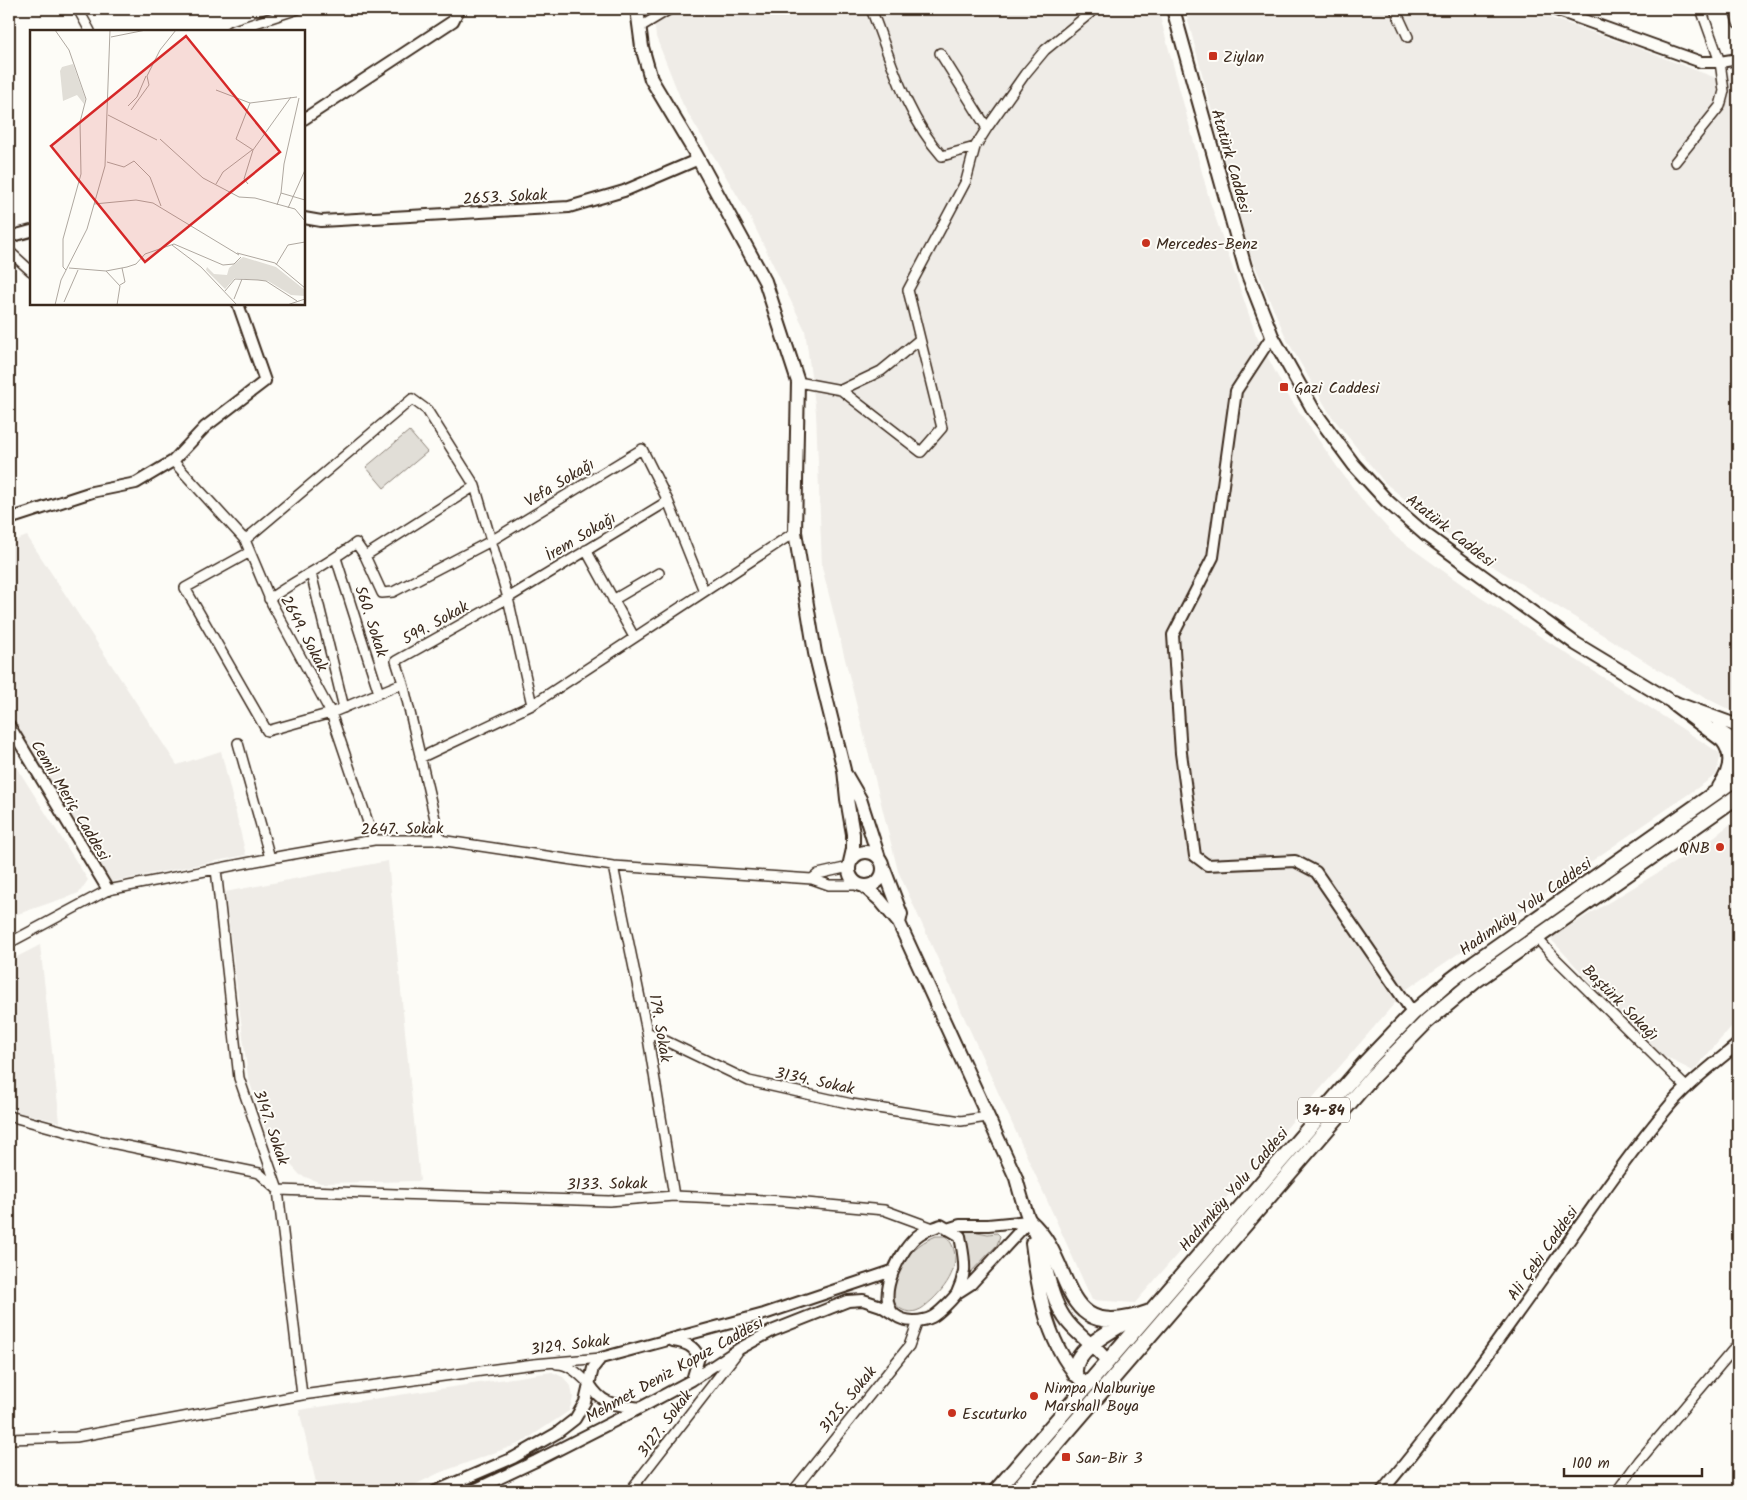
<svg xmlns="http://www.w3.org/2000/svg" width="1747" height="1500" font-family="Kalam,sans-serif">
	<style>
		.built { fill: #efece7 }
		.green { fill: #e1ded7; stroke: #8e847a }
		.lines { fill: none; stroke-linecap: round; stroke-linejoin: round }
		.minor-casing { stroke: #3b2a1e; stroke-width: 12 }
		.tertiary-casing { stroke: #3b2a1e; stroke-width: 14 }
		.secondary-casing { stroke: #3b2a1e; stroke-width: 16 }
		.primary-casing { stroke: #3b2a1e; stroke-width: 18 }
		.minor { stroke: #fdfcf7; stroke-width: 9 }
		.tertiary { stroke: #fdfcf7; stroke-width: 10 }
		.secondary { stroke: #fdfcf7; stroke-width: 12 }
		.primary { stroke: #fdfcf7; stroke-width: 14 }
		.poi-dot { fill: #c8321e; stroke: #fdfcf7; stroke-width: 2 }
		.labels { text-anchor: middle; stroke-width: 4; stroke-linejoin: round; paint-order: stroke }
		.shield { fill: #fdfcf7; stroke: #75695f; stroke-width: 1 }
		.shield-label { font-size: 15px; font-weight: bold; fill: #3b2a1e }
		.poi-label { font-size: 16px; fill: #3b2a1e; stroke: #fdfcf7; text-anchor: start }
		.street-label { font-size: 16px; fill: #3b2a1e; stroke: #fdfcf7 }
		.inset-road { fill: none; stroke: #afa8a0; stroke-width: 1 }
		.view { fill: #d62828; fill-opacity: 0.15; stroke: #d62828; stroke-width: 2.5 }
		.inset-edge { fill: none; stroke: #3b2a1e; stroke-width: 2.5 }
	</style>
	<rect width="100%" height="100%" fill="#fdfcf7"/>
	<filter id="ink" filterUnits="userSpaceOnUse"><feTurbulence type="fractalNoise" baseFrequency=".02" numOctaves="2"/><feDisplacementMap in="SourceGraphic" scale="10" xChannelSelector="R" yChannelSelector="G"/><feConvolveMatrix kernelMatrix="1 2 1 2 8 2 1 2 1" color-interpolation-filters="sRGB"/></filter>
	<g filter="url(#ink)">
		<path class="built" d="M653 9H1158L1210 202 1256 335 1287 394 1338 468 1366 505 1396 537 1478 596 1721 754 1716 775 1407 989 1135 1303 1092 1300 898 871 822 567 816 412 805 330 749 215 683 105 656 37Z
			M1185 9H1525L1635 47 1716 78 1738 72V714L1696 693 1465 549 1384 482 1330 414 1287 340 1249 252Z
			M27 536 177 765 221 751 246 855 111 882 68 813 9 712V543Z
			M9 755 88 880 79 893 9 917Z
			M1738 818V1019L1693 1071 1653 1051 1550 938 1705 844Z
			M388 861 420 1181 321 1183 300 1175 282 1155 264 1125 248 1077 225 892Z
			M40 945 60 1122 9 1110V961Z
			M552 1372 563 1377 571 1386 573 1398 569 1411 521 1443 439 1473 402 1491H318L299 1410Z"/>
		<path class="green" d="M409 431 427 452 384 488 366 467Z
			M961 1229 988 1234 997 1233 1000 1236 997 1245 966 1277 964 1237Z
			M936 1236H946C966 1258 949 1284 932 1300 927 1304 923 1309 916 1311 901 1315 889 1302 892 1286 892 1282 896 1277 898 1272 906 1255 918 1243 936 1236Z"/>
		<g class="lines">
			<g class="minor-casing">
				<path id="minor" d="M78 9 90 31
					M871 9C891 59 905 115 942 156L975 147
					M1395 9 1408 37
					M1734 9 1738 23
					M640 27 670 9
					M231 31 298 9
					M940 53 987 128
					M1675 162 1720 106 1724 91 1720 62 1701 9
					M9 251 31 271
					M798 382 841 390 921 452 942 428 908 290 966 181 975 147 987 128 1025 74 1045 50 1095 9
					M841 390 881 371 919 340
					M173 461 245 540 272 604 331 713 374 840
					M475 486 365 556 382 593 393 592 491 541 642 449 668 501 704 591
					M245 540 412 399 427 410 475 486 508 598 532 705
					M586 550 634 637
					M250 552 185 588 267 731 331 713 403 683 440 840
					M336 558 379 693
					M311 573 344 708
					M269 599C298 579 328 564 356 543L365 556
					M613 600 659 573
					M403 683 396 661 508 598 668 501
					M238 743 270 858
					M420 758 532 705 795 532
					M613 866 647 1032 674 1196
					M216 869 239 1078 278 1190 302 1395
					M812 879 818 874 849 867
					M1536 937 1554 957 1687 1088
					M9 943 108 890 282 856 374 840H440L613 866 812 879 829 885H860
					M647 1032 749 1081 852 1104 961 1121 987 1117
					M9 1116 97 1140 259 1173 278 1190 609 1201 674 1196 784 1201 884 1210 933 1228
					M557 1364C570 1364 581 1376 590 1385
					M9 1439 76 1437 302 1395 534 1364 601 1358
					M630 1491 737 1353
					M793 1491 909 1346 918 1321
					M1617 1491 1639 1461 1738 1344"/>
			</g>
			<g class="tertiary-casing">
				<path id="tertiary" d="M1553 9 1701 62H1720L1738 59
					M304 119 453 21 459 9
					M304 218 321 221 569 207 624 191 699 159
					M9 237 31 231
					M1272 336 1236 391 1213 557 1173 635 1181 753 1195 856 1207 865 1295 861 1316 872 1413 1013
					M9 519 92 492 136 483 173 461 205 427 265 381 238 304
					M9 725 108 890
					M941 1225 960 1236C962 1248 965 1259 964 1271 963 1277 960 1287 957 1293 954 1298 938 1314 932 1317 922 1322 905 1323 895 1315 874 1297 902 1246 920 1234 926 1230 934 1228 941 1225Z
					M947 1229 960 1225H988L1029 1221
					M957 1293 971 1284 1029 1221
					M673 1341C686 1343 693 1345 699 1357L692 1380
					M590 1385C604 1407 616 1404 640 1408
					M436 1491 513 1458 557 1433 575 1419 585 1402 593 1368 601 1358 764 1314 892 1271
					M472 1491 536 1461 640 1408 692 1380 739 1349 772 1331 848 1301 863 1300 881 1306 895 1315
					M1382 1491C1442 1420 1495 1345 1549 1269 1588 1214 1626 1157 1670 1105 1690 1082 1715 1063 1738 1044"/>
			</g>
			<g class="secondary-casing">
				<path id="secondary" d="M637 9 642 47 651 79 694 151 765 281 798 382 795 532 815 653 844 770 847 799 853 834V849L850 862
					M1173 9 1245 267 1272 336 1314 411 1354 465 1387 501 1426 535 1576 644 1682 708
					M1678 704 1738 726
					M1716 729 1738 743
					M846 775 860 799 879 858
					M849 869a17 17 0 1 1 34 0a17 17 0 1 1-34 0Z
					M884 869 901 914 899 923
					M865 887 880 900 899 923 1016 1178C1020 1193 1024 1208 1030 1222 1033 1231 1038 1239 1040 1247 1048 1271 1050 1296 1064 1317 1075 1335 1095 1344 1107 1361
					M1032 1243C1038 1292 1048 1351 1086 1385"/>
			</g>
			<g class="primary-casing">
				<path id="primary" d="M1674 703 1723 740C1735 755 1731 772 1720 787
					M1029 1221C1078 1264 1055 1346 1150 1312
					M1075 1374C1072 1350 1111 1331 1129 1320
					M996 1491 1366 1062 1413 1013 1450 981 1475 962 1738 777
					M1016 1491 1371 1078 1427 1021 1475 981 1738 796"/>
			</g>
			<use href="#minor" class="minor"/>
			<use href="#tertiary" class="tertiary"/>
			<use href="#secondary" class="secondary"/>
			<use href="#primary" class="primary"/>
		</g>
	</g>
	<g class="poi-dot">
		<rect x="1208" y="51" width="10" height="10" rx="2.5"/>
		<circle cx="1146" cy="243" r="5"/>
		<rect x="1279" y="382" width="10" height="10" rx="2.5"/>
		<circle cx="1720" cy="847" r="5"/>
		<circle cx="1034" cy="1396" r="5"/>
		<circle cx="952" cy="1413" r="5"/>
		<rect x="1061" y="1452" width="10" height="10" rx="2.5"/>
	</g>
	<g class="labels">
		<rect class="shield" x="1298" y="1097.5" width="52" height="25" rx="4"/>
		<g class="shield-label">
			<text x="1324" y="1115">34-84</text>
		</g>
		<g class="poi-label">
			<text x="1223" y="62">Ziylan</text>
			<text x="1156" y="249">Mercedes-Benz</text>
			<text x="1294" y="393">Gazi Caddesi</text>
			<text x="1710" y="853" text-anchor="end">QNB</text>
			<text x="1044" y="1393">Nimpa Nalburiye<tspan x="1044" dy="18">Marshall Boya</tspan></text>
			<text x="962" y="1419">Escuturko</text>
			<text x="1076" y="1463">San-Bir 3</text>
		</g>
		<g class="street-label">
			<text transform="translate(1232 161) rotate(74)" y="6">Atatürk Caddesi</text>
			<text transform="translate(505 196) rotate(-3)" y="6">2653. Sokak</text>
			<text transform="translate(559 482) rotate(-31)" y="6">Vefa Sokağı</text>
			<text transform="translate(1451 530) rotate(38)" y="6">Atatürk Caddesi</text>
			<text transform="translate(580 536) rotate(-31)" y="6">İrem Sokağı</text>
			<text transform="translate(372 621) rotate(72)" y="6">560. Sokak</text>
			<text transform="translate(435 622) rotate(-29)" y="6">599. Sokak</text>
			<text transform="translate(305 633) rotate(62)" y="6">2649. Sokak</text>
			<text transform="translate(71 800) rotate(59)" y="6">Cemil Meriç Caddesi</text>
			<text transform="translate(402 828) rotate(-1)" y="6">2647. Sokak</text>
			<text transform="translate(1525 906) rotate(-35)" y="6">Hadımköy Yolu Caddesi</text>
			<text transform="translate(1621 1002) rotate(45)" y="6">Baştürk Sokağı</text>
			<text transform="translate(661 1028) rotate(80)" y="6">179. Sokak</text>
			<text transform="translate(815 1080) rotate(12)" y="6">3134. Sokak</text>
			<text transform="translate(272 1127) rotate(71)" y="6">3147. Sokak</text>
			<text transform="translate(607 1183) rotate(-1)" y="6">3133. Sokak</text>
			<text transform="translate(1233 1189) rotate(-49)" y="6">Hadımköy Yolu Caddesi</text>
			<text transform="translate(1542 1253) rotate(-55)" y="6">Ali Çebi Caddesi</text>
			<text transform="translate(570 1344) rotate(-7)" y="6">3129. Sokak</text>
			<text transform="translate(674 1369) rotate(-29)" y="6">Mehmet Deniz Kopuz Caddesi</text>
			<text transform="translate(847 1399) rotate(-51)" y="6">3125. Sokak</text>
			<text transform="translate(664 1423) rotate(-53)" y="6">3127. Sokak</text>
		</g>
	</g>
	<g transform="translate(30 30)">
		<rect width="275" height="275" fill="#fdfcf7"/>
		<path d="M43 34 55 68 54 74 47 65 33 71 30 41 32 37ZM213 227 246 237 275 260V266L261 265 238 251 205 248 195 259 176 240 177 237 184 244 197 245 199 238Z" fill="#e1ded7"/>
		<path class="inset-road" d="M25 0 39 20 56 69 50 92 51 144 33 209V237L36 240M81 7 116 0M186 60 220 73 267 67M220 73 206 109 223 120M98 76 107 67 116 46M101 80 119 55 117 46 130 20 146 0M78 85 127 110M130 109 173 148 209 167 225 168 265 179 275 191M77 132 94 137 104 131 120 147 131 176M186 154 193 142 222 120M218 154 214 149 223 120 261 67M251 163 254 134 269 68M64 174 106 170 123 173 209 225M247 175 251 163 275 170M258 178 275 140M142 215 171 237 207 275M207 223 245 233 275 258M246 235 258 215 275 212M39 238 76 241 97 237 106 234 115 224 144 214 193 235 204 234 211 227M76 241 90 256 87 275M90 255 95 252 92 238M195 261 205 249 228 250 236 251 267 271M204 269 212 249M34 272 48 240M25 275 31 250 57 199 75 136 80 0M257 275 275 269"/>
		<path class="view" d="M156 6 250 122 115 232 21 116Z"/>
		<rect width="275" height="275" class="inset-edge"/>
	</g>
	<rect width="1747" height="1500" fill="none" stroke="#fdfcf7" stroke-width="30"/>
	<rect x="15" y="15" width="1717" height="1470" fill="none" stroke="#3b2a1e" stroke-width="2" filter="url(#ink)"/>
	<path d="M1564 1468v8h138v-8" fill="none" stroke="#3b2a1e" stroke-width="2.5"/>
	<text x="1572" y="1468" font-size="15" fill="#3b2a1e" stroke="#fdfcf7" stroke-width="4" paint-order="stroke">100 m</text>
</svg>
